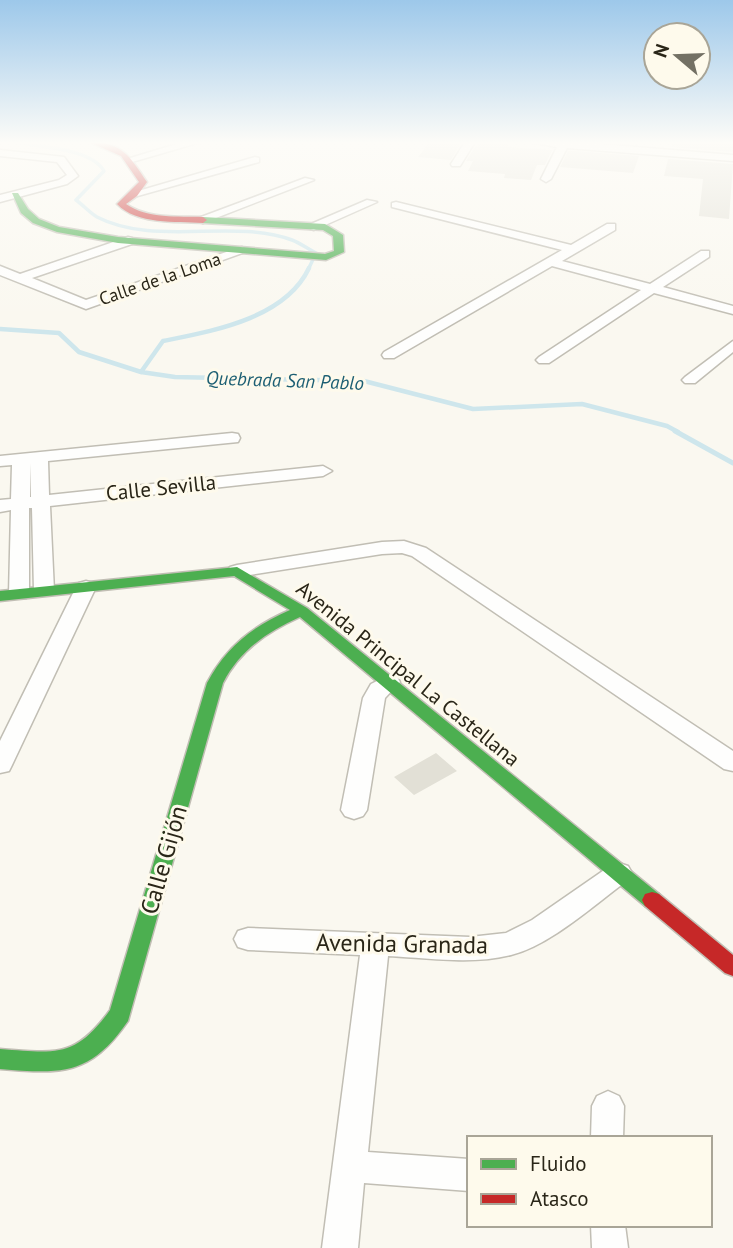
<svg xmlns="http://www.w3.org/2000/svg" width="733" height="1248" font-family="'PT Sans',sans-serif">
	<style>
		.lines { fill: none; stroke-linecap: round; stroke-linejoin: round }
		.stream-far2 { stroke: #cee6ec; stroke-width: 3.5 }
		.stream-far1 { stroke: #cee6ec; stroke-width: 4.5 }
		.stream { stroke: #cee6ec; stroke-width: 5 }
		.building { fill: #e2e0d6 }
		.street-casing { stroke: #c1beb4; stroke-width: 3 }
		.fast-casing { stroke: #c1beb4; stroke-width: 3 }
		.jam-casing { stroke: #c1beb4; stroke-width: 3 }
		.street { fill: #fefefd; fill-rule: evenodd }
		.fast { fill: #4caf50; fill-rule: evenodd }
		.jam { fill: #c62828; fill-rule: evenodd }
		.labels { text-anchor: middle; stroke-width: 6; stroke-linejoin: round; paint-order: stroke }
		.far-street-label { font-size: 18px; fill: #2a2618; stroke: #fefaec }
		.far-water-label { font-size: 19px; font-style: italic; fill: #1d5f73; stroke: #fefaec }
		.street-label { font-size: 21px; fill: #2a2618; stroke: #fefaec }
		.near-street-label { font-size: 24px; fill: #2a2618; stroke: #fefaec }
	</style>
	<rect width="100%" height="100%" fill="#faf8f0"/>
	<g class="lines">
		<path class="stream-far2" d="M14 142C39 147 91 148 104 171L76 200C83 205 90 213 97 217 155 247 232 218 292 240 300 243 308 249 316 253L308 270"/>
		<path class="stream-far1" d="M0 329 59 333 79 352 141 372 175 377 364 381 473 409 582 404 667 426 678 432
			M141 372 163 341C212 331 285 319 309 268"/>
		<path class="stream" d="M675 431 733 463"/>
	</g>
	<path class="building" d="M430 142H451L461 143 451 160 418 157Z
		M486 142 509 144 507 147 552 150 545 165H537L531 180 504 178 505 174 468 171 473 161H466L477 144Z
		M672 142 733 143V152L671 147Z
		M568 151H575L639 156 633 173 560 167Z
		M668 159 733 164 729 219 699 216 703 179 664 176Z
		M436 753 457 771 414 795 394 777Z"/>
	<g class="lines">
		<g class="street-casing">
			<path id="street" d="M183 142H201L132 162 127 159Z
				M465 142H475L460 166H452L451 164Z
				M529 142H576L733 155V161L567 148 551 179 546 182 541 179 557 147Z
				M0 150 64 157 78 176 67 184 0 202V195L59 180 67 175 57 162 0 156Z
				M255 157 259 158V162L134 197 128 194Z
				M305 178 314 180 203 223 193 220Z
				M367 200 377 202 314 230 304 227Z
				M396 202 571 245 607 224H615V230L562 261 650 284 701 251H709V257L663 287 733 306V314L654 293 549 363H539L536 360 539 357 641 290 552 266 394 358H384L382 355 384 352 562 250 392 207V203Z
				M128 237 132 238V244L32 278 86 300 238 248 242 247 248 251 86 309 0 275V266L20 274Z
				M733 341V352L695 383H685L682 380 685 377Z
				M232 433 238 434 240 438 238 442 48 461 49 495 323 466 332 471 323 476 50 506 54 591 51 595H37L34 591 32 508H29V594L26 598H12L9 594 11 510 0 512V500L11 499 12 465 0 466V456ZM30 463 31 497H30Z
				M404 541 426 548 733 751V771L724 769 412 556 402 553 382 554 237 577 230 575 227 571 230 567 237 565 382 542Z
				M86 581 93 583 96 587 12 765 9 771 0 773V741L76 587 79 583Z
				M389 675 397 677 400 682 385 698 367 810 363 816 354 819 345 816 341 810 363 698 371 684Z
				M619 863 628 866 632 873 628 880C595 904 551 945 511 955 472 965 428 958 388 956L368 1152 469 1159V1191L364 1183 358 1248H322L360 955 248 950 238 947 234 939 238 931 248 928 470 937 506 933 532 920 610 866Z
				M608 1091 619 1096 624 1106 623 1138H591L592 1106 597 1096Z
				M591 1225H625L628 1248H592Z"/>
		</g>
		<g class="fast-casing">
			<path id="fast" d="M12 193H18L28 209 39 219 59 227 118 237 325 254 334 251 333 236 323 230 203 223 199 220 203 217 325 224 343 235 344 252 326 260 118 243 57 232 33 223 21 213Z
				M237 567 307 608 659 894 662 900 659 906 652 908 645 906 300 617C267 632 240 650 223 683L128 1021C90 1076 62 1074 0 1069V1049C55 1053 75 1059 110 1010L207 683C226 647 253 626 290 610L234 576 0 601V591Z"/>
		</g>
		<g class="jam-casing">
			<path id="jam" d="M89 142C123 142 130 157 147 182L137 196 126 204C147 219 179 216 203 217L207 220 203 223C176 221 137 225 117 204L139 182 121 156Z
				M652 892 659 894 733 955V976L725 973 645 906 642 900 645 894Z"/>
		</g>
		<use href="#street" class="street"/>
		<use href="#fast" class="fast"/>
		<use href="#jam" class="jam"/>
	</g>
	<linearGradient id="sky" x2="0" y2="1"><stop stop-color="#9dc8ea"/><stop offset="0.45" stop-color="#fdfcf8"/><stop offset="1" stop-color="#fdfcf8" stop-opacity="0"/></linearGradient>
	<rect width="733" height="317" fill="url(#sky)"/>
	<g class="labels">
		<g class="far-street-label">
			<text transform="translate(160 279) rotate(-19)" y="6">Calle de la Loma</text>
		</g>
		<g class="far-water-label">
			<text transform="translate(285 380) rotate(2)" y="7">Quebrada San Pablo</text>
		</g>
		<g class="street-label">
			<text transform="translate(161 488) rotate(-6)" y="7">Calle Sevilla</text>
			<text transform="translate(408 674) rotate(39)" y="7">Avenida Principal La Castellana</text>
		</g>
		<g class="near-street-label">
			<text transform="translate(164 860) rotate(-74)" y="8">Calle Gijón</text>
			<text transform="translate(402 944) rotate(1)" y="8">Avenida Granada</text>
		</g>
	</g>
	<rect x="467" y="1136" width="245" height="91" fill="#fefaec" stroke="#a9a597" stroke-width="2"/>
	<rect x="481" y="1159" width="35" height="10" fill="#4caf50" stroke="#a9a597" stroke-width="2"/>
	<text x="530" y="1171" font-size="21" fill="#2a2618">Fluido</text>
	<rect x="481" y="1194" width="35" height="10" fill="#c62828" stroke="#a9a597" stroke-width="2"/>
	<text x="530" y="1206" font-size="21" fill="#2a2618">Atasco</text>
	<g transform="translate(677 56) rotate(289)"><circle r="33" fill="#fefaec" stroke="#a9a597" stroke-width="2"/>
	<path d="M0-5L12 26L0 18L-12 26Z" fill="#737064"/>
	<text y="-10" font-size="19" font-weight="bold" text-anchor="middle" fill="#2a2618">N</text>
	</g>
</svg>
